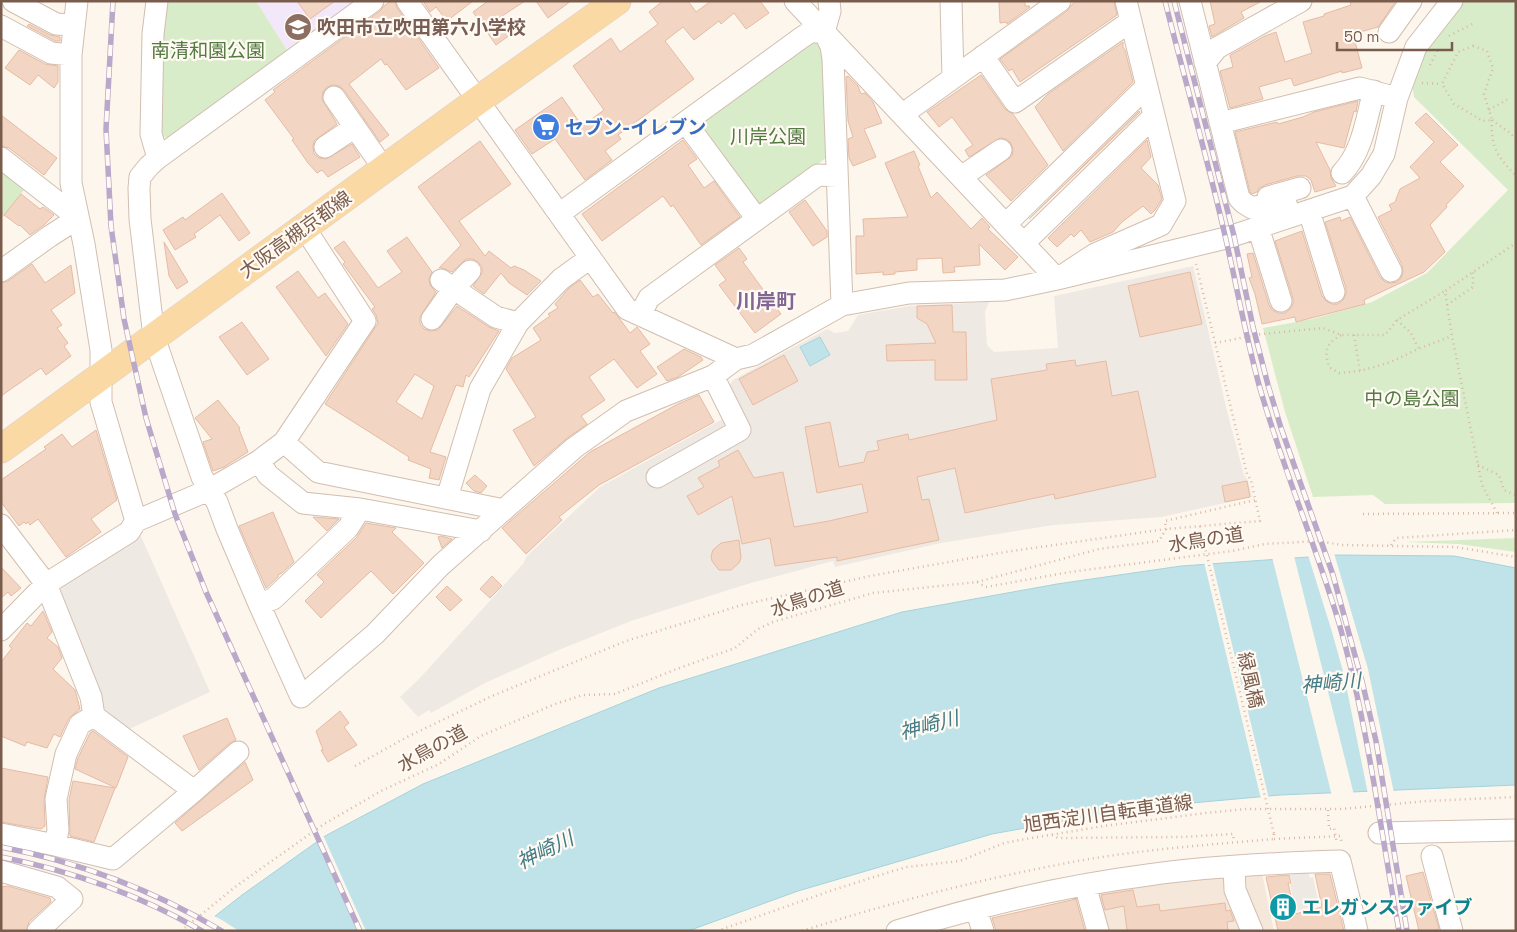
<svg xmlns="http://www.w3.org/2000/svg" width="1517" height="932" font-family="'Space Grotesk','Noto Sans JP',sans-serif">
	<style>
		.residential { fill: #f5e8da }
		.industrial { fill: #efe9e4 }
		.education { fill: #f3e8fa }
		.green { fill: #d8ecc9 }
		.water { fill: #bfe3e8; stroke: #a5d3da }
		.pier { fill: #fdf6ec }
		.building { fill: #f3d5c3; stroke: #e6bba3; fill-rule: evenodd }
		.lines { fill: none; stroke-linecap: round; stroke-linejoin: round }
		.minor-casing { stroke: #d1beb0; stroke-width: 23 }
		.major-casing { stroke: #dad1cd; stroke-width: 29 }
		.path { stroke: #d9b8a5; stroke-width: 2.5; stroke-dasharray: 1 4; stroke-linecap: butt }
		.minor { stroke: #fff; stroke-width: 21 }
		.major { stroke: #fbd9a5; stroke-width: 28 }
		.rail-casing { stroke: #b9a8c9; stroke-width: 5.5 }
		.rail { stroke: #fffaf3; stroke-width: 4; stroke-dasharray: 11; stroke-linecap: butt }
		.path-bridge { stroke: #d9b8a5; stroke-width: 2.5; stroke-dasharray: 1 4; stroke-linecap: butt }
		.labels { text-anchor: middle; stroke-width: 4.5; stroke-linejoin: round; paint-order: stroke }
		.education-label { font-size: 19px; font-weight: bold; fill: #785e54; stroke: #fffaf3; text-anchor: start }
		.park-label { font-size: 19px; fill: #537a41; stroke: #fffaf3 }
		.shop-label { font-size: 19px; font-weight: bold; fill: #366cbe; stroke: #fffaf3; text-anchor: start }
		.street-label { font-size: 19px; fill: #7a5c4d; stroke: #fffaf3 }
		.culture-label { font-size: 19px; font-weight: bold; fill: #0d838f; stroke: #fffaf3; text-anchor: start }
		.neighbourhood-label { font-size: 20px; font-weight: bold; fill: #846695; stroke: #fffaf3 }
		.water-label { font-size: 20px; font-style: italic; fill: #437c86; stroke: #fffaf3 }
	</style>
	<rect width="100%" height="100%" fill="#fdf6ec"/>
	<path class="residential" d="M1262 873 1274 931H1109L1104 914 1096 898 1101 891 1226 875Z"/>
	<path class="industrial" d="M1193 266 1228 415 1244 475 1248 481 1252 497 1161 517 1053 525 941 543 835 567 833 561 744 585 631 621 561 649 485 683 431 713 429 710 418 717 400 697 420 678 523 564 527 556 600 487 726 417 728 388 733 380 827 329 835 333 848 331 858 315 909 306 989 302 985 312 987 345 994 352 1058 348 1054 296Z
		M140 534 210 692 127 730 107 716 58 592 61 584Z
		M1289 871H1308L1310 878 1313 877 1319 905 1296 911 1290 884 1292 883Z"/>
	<path class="education" d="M256 1H358L288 52Z"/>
	<path class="green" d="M163 1H256L288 52 168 138 157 135Z
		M1464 1H1516V503L1385 504 1373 495 1313 497 1285 412 1263 328 1313 319 1372 302 1427 273 1508 190 1414 97 1412 85 1424 53Z
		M810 43H818L824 52 826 158 762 206 753 205 699 131 700 121Z
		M6 169 27 186 3 217 1 216V175Z
		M1516 538V552L1458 544 1406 542Z"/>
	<path class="water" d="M820 337 830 355 810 366 800 347Z
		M1337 555 1454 556 1516 568V785L1280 795 1137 808 992 834 798 891 688 931H196L242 895 325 836 423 784 659 688 902 612 1057 584 1181 566Z"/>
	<path class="pier" d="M1334 553 1368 669 1394 793 1368 794 1344 675 1332 632 1308 555Z
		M1294 556 1354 795 1332 796 1272 557Z
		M1212 561 1269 799H1261L1204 562Z
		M323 835 366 931H357L316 840Z
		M212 915 222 920 239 931H194Z"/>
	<path class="building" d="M297 1H335L310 19Z
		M391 1H395L397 8 439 68 406 90 387 64 385 65 381 59 349 84 389 135 380 142 344 90 339 86 333 85 327 87 323 92 322 99 337 124 314 141 313 147 314 154 319 158 326 159 352 144 360 157 328 177 322 170 317 173 308 163 292 140 294 139 265 100 275 92 273 90 380 11 385 5Z
		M423 1H473L447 21 436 7 430 12Z
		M488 1H525L499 18 510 35 496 45 473 12Z
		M536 1H571L548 18Z
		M663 1H688L696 12 711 1H760L769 13 746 29 734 13 721 24 719 21 694 40 683 27 665 41 694 79 618 135 621 139 605 151 612 160 585 180 555 139 532 154 515 130 562 97 582 126 604 110 573 66 611 38 620 52 658 24 649 12Z
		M1007 1H1025V6H1029L1030 7 1007 24V22L1000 23 999 2Z
		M1075 1H1114L1117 15 1020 82 1012 69 1009 71 1000 59 1067 11Z
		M1210 1H1262L1241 12 1244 18 1212 37 1209 26 1215 24Z
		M1350 1H1396L1378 27 1353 34 1362 68 1342 73V71L1294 86 1291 78 1259 87 1263 99 1230 108 1220 71 1233 67 1230 55 1265 36 1276 32 1285 62 1312 53 1303 22 1324 16V14L1351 5Z
		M29 24 50 35 60 37V41H55L27 26Z
		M1123 42V47L1125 50 1133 82 1063 151 1035 107 1048 94Z
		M19 50 45 64 58 66V82L54 88 38 75 30 85 5 68Z
		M981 75 1005 109 1013 114 1048 165 1011 201 986 175 1012 156 1013 149 1011 143 1006 139 1000 138 969 157 965 150 973 145 952 117 939 127 927 112Z
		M848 76 858 86 861 94 865 93 873 102 882 123 864 129 876 157 853 166 849 158 848 139 853 137 848 121 846 77Z
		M1358 101 1356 112 1354 111 1344 148 1316 142 1330 170 1331 178 1336 186 1315 192 1311 180 1306 176H1297L1265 185 1259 188 1257 192 1252 194 1250 192 1235 132 1277 122 1278 124 1303 117 1314 112Z
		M1139 111 1140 112 1029 219Z
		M1426 113 1458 145 1440 162 1464 186 1446 205 1447 207 1430 225 1445 252 1424 272 1364 300 1365 304 1296 322 1295 317 1262 324 1255 294 1249 278 1252 277 1247 254 1253 253 1269 305 1272 310 1278 313H1285L1290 309 1293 304V298L1275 241 1302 231 1322 296 1326 301 1332 304H1338L1343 300 1346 294V288L1325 222 1340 217 1341 221 1350 217 1380 277 1385 282 1391 283 1397 282 1401 278 1403 272 1402 265 1378 217 1392 210 1389 205 1395 202 1400 189 1420 178 1410 167 1434 142 1415 123Z
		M1 115 57 158 44 175 9 148 1 146Z
		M683 140 697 159 688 165 704 188 714 181 740 217 701 245 673 205 671 207 663 196 602 241 582 214Z
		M1147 140 1151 157 1141 168 1158 185 1162 199 1155 210 1151 214 1143 206 1122 222 1113 232 1090 242 1081 230 1074 237 1071 234 1057 247 1048 238Z
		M480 141 511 184 459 221 485 256 489 251 511 268 514 266 524 270 541 281 527 295 509 283 501 273 484 294 473 286 482 273V267L478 262 473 259H466L452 272 442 268H439L461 245 418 187Z
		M914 151 920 165 918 166 931 198 937 192 971 229 982 218 990 227 988 229 1018 257 1005 270 979 244 980 265 954 267 955 272 943 273 942 258 917 259V270L895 272V274L883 275V272L856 274V236H864L863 219 908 217 885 163Z
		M222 193 250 233 239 241 220 215 194 234 196 237 175 250 163 230 183 217 185 220Z
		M21 194 40 209 43 207 54 215 44 225 30 235 20 225 19 226 4 215Z
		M805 200 827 231V237L813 246 789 212Z
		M407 237 432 272 429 279 430 285 436 292 420 317V324L424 329 430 331 438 330 457 306 489 327 499 331 469 377 466 375 463 387 456 385 430 452 446 457 439 480 429 478 431 469 408 460 409 457 325 404 378 323 376 315 372 309 375 307 343 264 345 262 334 248 344 241 378 288 402 272 387 251ZM415 374 434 386 422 419 396 402Z
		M164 242 188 282 177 289 169 276Z
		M739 248 747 259 743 262 781 314 755 333 719 285 726 280 715 265Z
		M32 264 45 283 71 265 75 293 51 310 62 325 57 328 68 343 64 346 71 356 46 375 41 368 1 396V283L8 281Z
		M298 271 318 298 325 293 348 324 326 356 276 287Z
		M1190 272 1202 324 1140 337 1128 286Z
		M580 280 593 297 598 294 613 313 614 312 619 318 630 333 637 327 650 344 640 351 657 374 637 388 614 359 589 377 605 400 581 416 587 424 566 439 534 466 513 430 536 417 506 369 512 358 541 340 533 328 550 316 548 314 558 308 555 304 569 288Z
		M952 305 953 332H966L967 380H935V360L887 361 886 345 936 343 927 324 917 318V306Z
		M242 322 269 359 247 375 219 337Z
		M684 349 701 357 703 360 678 377 667 381 657 367Z
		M784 355 798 381 753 405 739 379Z
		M1075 360 1076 366 1106 361 1112 396 1138 391 1156 477 1055 499 1054 494 965 513 955 468 917 477 922 500 929 499 939 540 837 561V557L775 566 770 538 742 544 732 496 698 515 687 496 704 487 698 478 720 466 718 461 738 450 754 478 783 472 794 527 829 521 868 512 862 484 817 493 805 427 830 422 839 467 864 462 867 452 879 450 877 441 908 434 909 440 997 420 991 379 1047 370 1046 364Z
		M699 395 714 422 599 485 559 517 562 520 526 554 502 528 590 452 678 404Z
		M218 400 240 428 239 429 248 452 224 467 213 471 203 442 212 439 195 418Z
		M96 430 117 500 91 519 101 532 66 557 38 519 30 525 28 522 26 524 24 522 19 526 1 502V480L46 449 44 447 62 434 72 447Z
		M475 475 487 486 481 493 474 491 466 483Z
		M1247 481 1250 497 1225 502 1222 486Z
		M273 512 294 562 282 573 278 575V577L266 588 239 526Z
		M313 517 339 519 327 531Z
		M366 523 396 528 392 532 424 563 393 594 371 571 321 618 305 601 324 582 317 575 357 537Z
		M441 536 452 539 442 548 438 537Z
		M739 540 741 558 739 563 731 570H719L712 561 711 556 713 550 721 543Z
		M1 567 21 588 11 596 8 592 1 598Z
		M492 576 502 586 490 598 480 589Z
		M447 586 462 600 450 611 436 597Z
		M43 611 52 632 47 638 58 647 62 658 53 669 75 690 80 709 69 718 60 737 54 734 47 748 27 742 25 746 1 736V662L12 648 9 646 27 623 31 626Z
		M340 711 349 723 344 727 357 745 328 762 321 750H323L316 731Z
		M227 718 236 740 230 743 199 770 183 736Z
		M93 731 128 757 116 788 75 769 78 758 90 733Z
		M245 762 253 780 182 831 175 823Z
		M1 768 48 777 44 800 45 826 41 829 1 822Z
		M73 781 115 788 94 842 70 836 69 800Z
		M1423 872 1439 929 1433 931H1419L1406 876Z
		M1315 874H1330L1344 931H1278L1266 877 1289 875 1291 883H1288L1295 914 1322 907Z
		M8 886 50 898 51 902 29 922 26 931H1V887Z
		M1133 890 1137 907 1159 904 1160 911 1225 903 1226 911 1230 910 1234 921 1227 922 1228 931H1127L1124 906 1105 910 1101 895Z
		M1076 899 1085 931H996L992 918Z"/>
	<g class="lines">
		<g class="minor-casing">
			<path id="minor" d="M13 1 56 24 73 25
				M77 1 71 55V183L84 244 101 350V402L136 521
				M157 1 153 34 151 134 158 158
				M373 1 158 158 149 166 140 177 139 188 140 219 154 337 202 477 217 502 227 529 259 604 301 697 375 634 441 565 574 448 626 411 713 376 736 359
				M407 1 627 309 736 359 753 355 842 305 909 293 1005 290 1057 279 1226 238 1353 196 1371 176 1384 154 1397 98 1416 47 1452 1
				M795 1 1057 279 1095 254 1161 225 1175 201 1126 1
				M829 1 830 11 824 32 831 46 833 59 842 305
				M951 1 953 78
				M1190 1 1239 198 1244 203 1252 208 1285 200 1290 217
				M1 26 51 53 71 55
				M1389 32 1411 1
				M983 56 1015 102 1131 21
				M1205 63 1217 48 1301 1
				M334 97 384 169
				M903 114 1060 1
				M686 123 757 219
				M1220 123 1360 88 1397 98
				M325 147 355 127
				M1 158 78 218
				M1342 173C1363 151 1366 119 1374 91
				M961 177 1001 150
				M1353 196 1391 271
				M1268 197 1300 188
				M1309 211 1334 292
				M559 214 801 38 810 32H824
				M1006 224 1147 86
				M1258 227 1281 301
				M1024 243 1154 116
				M1 271 50 236 78 218
				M441 280 496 317 518 323
				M640 315 649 298 818 175 837 176
				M432 319 454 288 470 271
				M284 442 318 472 504 510
				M259 461 268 475 303 503 360 509 481 531
				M657 477 740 430 713 376
				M447 498 480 389 518 323 561 279 590 258
				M1 525 46 584 91 697 94 716 194 791
				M259 604 273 599 348 528 360 509
				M1 630 46 584 129 532 136 521 209 490 259 461 284 442 365 321 304 227
				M1379 833 1516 830
				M1 834 55 845 113 859 194 791 238 752
				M55 845 58 830 56 799 66 754 80 724 94 716
				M1432 856 1452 931
				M1234 867 1235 890 1252 931
				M1 871 57 887 72 899 38 931
				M1085 885 1098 931
				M976 909 983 931
				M897 931C978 906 1063 886 1148 875 1211 866 1276 863 1340 861L1357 931"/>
		</g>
		<g class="major-casing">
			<path id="major" d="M1 449 477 101 617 1"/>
		</g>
		<path class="path" d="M1449 36 1474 23
			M1473 46 1487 51 1493 68 1484 94 1492 120 1483 121 1454 104 1442 84 1458 52Z
			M1430 65 1438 50
			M1422 83 1442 84
			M1489 110 1508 99
			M1492 120C1490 147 1498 157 1516 176
			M1492 120 1510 133 1516 139
			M1447 305 1473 287V272
			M1397 320 1411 333 1418 348
			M1341 335C1326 344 1324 350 1329 367L1339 373 1360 371 1391 362 1418 349 1452 336
			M1354 335 1360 371
			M1215 343 1262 334 1323 328 1341 335H1385L1397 320 1445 291
			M1478 465 1499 475 1504 490 1516 495
			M1497 513 1482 485 1452 336 1445 291 1516 243
			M1363 514 1516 513
			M1200 526 1201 531
			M1391 545 1396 538 1516 530
			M977 582 1099 549 1159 541 1166 529 1165 521 1255 500
			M355 766 407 737 492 696 626 641 742 605 870 576 1005 552 1166 529 1260 521 1251 480 1247 474 1196 264
			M1328 810 1329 829 1334 828 1337 843
			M1274 834V839L1340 836 1342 843
			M1052 835 1058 838 1182 837 1233 834 1234 842
			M181 931 235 887 324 824 381 791 439 764 481 736 555 704 583 695 615 694 674 670 735 648 758 629 773 622 873 593 977 582 986 587 1070 572 1232 551 1265 544 1318 541 1342 545 1456 547 1516 557
			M717 931 833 890 893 871 907 867 960 861 1004 843 1020 840 1104 826 1206 813 1245 809H1342L1427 801 1516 797
			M802 931C889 903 977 880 1067 863 1135 850 1205 845 1274 839"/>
		<use href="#minor" class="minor"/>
		<use href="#major" class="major"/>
		<g class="rail-casing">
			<path id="rail" d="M113 1 106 129 111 226 124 319 146 418 175 514 206 592 360 931
				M1165 1C1185 81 1208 160 1226 240 1237 288 1246 337 1259 385 1282 466 1315 543 1339 623 1368 724 1380 828 1399 931
				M1174 1 1234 236 1253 327 1268 385 1281 428 1333 575 1362 681 1376 741 1407 931
				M1 847C79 862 153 890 222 931
				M1 857C72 871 140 895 202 931"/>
		</g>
		<use href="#rail" class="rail"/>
		<path class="path-bridge" d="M1201 531 1274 834"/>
	</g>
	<defs>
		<g id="school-disc" transform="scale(1.4375)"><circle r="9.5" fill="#8d6e63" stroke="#fffaf3"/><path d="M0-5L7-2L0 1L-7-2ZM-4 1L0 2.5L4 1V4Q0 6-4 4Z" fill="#fff"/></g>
		<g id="supermarket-disc" transform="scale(1.4375)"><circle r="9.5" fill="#3f7fe0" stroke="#fffaf3"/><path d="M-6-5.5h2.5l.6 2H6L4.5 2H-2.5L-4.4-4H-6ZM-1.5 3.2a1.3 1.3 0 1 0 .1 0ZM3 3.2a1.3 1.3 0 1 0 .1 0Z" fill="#fff"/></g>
		<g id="building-disc" transform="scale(1.4375)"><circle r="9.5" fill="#0f9aa8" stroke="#fffaf3"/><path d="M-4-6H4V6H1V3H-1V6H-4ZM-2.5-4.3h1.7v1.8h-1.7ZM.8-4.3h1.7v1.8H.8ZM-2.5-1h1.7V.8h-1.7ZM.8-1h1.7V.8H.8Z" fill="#fff"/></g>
	</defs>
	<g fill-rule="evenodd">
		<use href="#school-disc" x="298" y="27"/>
		<use href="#supermarket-disc" x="546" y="127"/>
		<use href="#building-disc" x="1283" y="907"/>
	</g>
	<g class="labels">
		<g class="education-label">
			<text x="317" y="34">吹田市立吹田第六小学校</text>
		</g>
		<g class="park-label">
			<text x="208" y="57">南清和園公園</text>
			<text x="768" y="143">川岸公園</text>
			<text x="1412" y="405">中の島公園</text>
		</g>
		<g class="shop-label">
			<text x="565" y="134">セブン-イレブン</text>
		</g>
		<g class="street-label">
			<text transform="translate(295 234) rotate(-36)" y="7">大阪高槻京都線</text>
			<text transform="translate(1206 539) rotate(-9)" y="7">水鳥の道</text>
			<text transform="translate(807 598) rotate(-18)" y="7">水鳥の道</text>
			<text transform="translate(1251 680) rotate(77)" y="7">緑風橋</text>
			<text transform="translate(432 748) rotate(-29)" y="7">水鳥の道</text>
			<text transform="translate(1108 813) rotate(-8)" y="7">旭西淀川自転車道線</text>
		</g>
		<g class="culture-label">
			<text x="1302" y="914">エレガンスファイブ</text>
		</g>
		<g class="neighbourhood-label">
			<text x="766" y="308">川岸町</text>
		</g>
		<g class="water-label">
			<text transform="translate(1331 683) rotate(-5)" y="7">神崎川</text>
			<text transform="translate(929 725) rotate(-15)" y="7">神崎川</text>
			<text transform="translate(545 850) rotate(-26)" y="7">神崎川</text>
		</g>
	</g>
	<rect width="1517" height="932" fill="none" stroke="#7a5c4d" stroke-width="5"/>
	<path d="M1337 42v8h115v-8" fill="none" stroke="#7a5c4d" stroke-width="2.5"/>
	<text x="1344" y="42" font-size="15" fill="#7a5c4d" stroke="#fffaf3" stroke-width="4" paint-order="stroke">50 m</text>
</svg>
